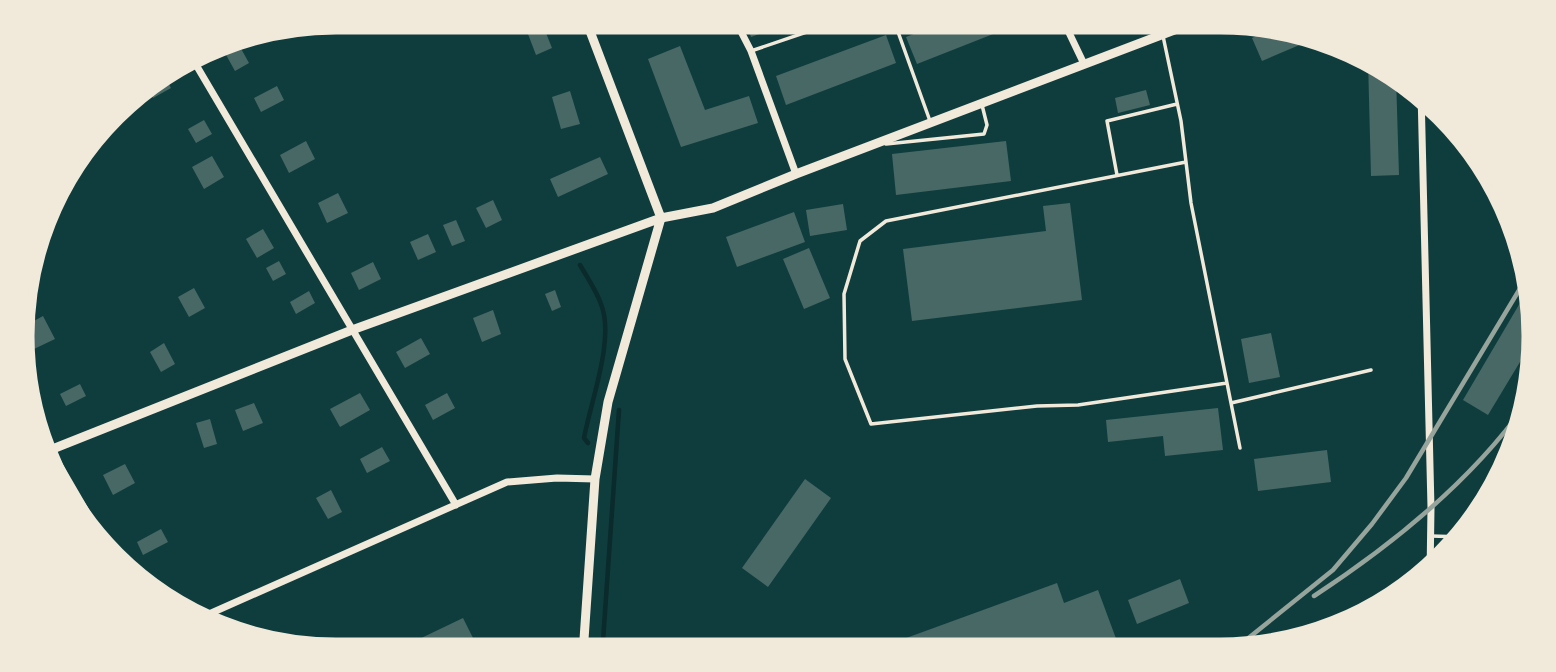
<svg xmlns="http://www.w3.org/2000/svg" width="1556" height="672" font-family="'Open Sans',sans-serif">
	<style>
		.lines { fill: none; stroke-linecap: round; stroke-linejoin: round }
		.stream { stroke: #0a2a2b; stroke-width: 4.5 }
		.building { fill: #486865 }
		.service { stroke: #f1e9da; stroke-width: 3.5 }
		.minor { stroke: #f1e9da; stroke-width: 7 }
		.tertiary { stroke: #f1e9da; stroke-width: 9 }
		.rail { stroke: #97a49c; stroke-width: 4.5 }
		.rim { fill: none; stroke: #f1e9da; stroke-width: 9 }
	</style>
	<rect width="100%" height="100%" fill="#0f3d3e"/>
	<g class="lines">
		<path class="stream" d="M580 265C587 277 596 290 601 304 615 339 591 400 584 438L588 443
			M619 410 603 641 633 642 642 654"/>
	</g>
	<path class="building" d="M532 18H540L552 48 536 55 523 21Z
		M744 18H803L751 37Z
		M955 18H1034L917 64 906 37Z
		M1277 27 1323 35 1262 61 1252 38Z
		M886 35 896 63 786 105 776 76Z
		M239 45 249 63 235 71 225 53Z
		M680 46 705 110 749 96 758 123 681 147 648 59Z
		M1368 60 1396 77 1399 175 1371 176Z
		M164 75 171 88 153 98 146 85Z
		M277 86 284 100 261 112 254 98Z
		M1146 90 1150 105 1118 113 1115 98Z
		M570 91 580 124 561 129 552 97Z
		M204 120 212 134 196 143 188 129Z
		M306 141 315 159 289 173 280 155Z
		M1006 141 1011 181 896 195 892 154Z
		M212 156 224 177 204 189 192 167Z
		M600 157 608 174 558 197 550 179Z
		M338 193 348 213 327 223 318 203Z
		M493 200 502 220 486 228 476 208Z
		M1070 203 1082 300 912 321 903 249 1046 231 1043 206Z
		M843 204 847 230 810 236 806 210Z
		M794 212 805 242 737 267 726 237Z
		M456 220 465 241 452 246 443 225Z
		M263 229 274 248 257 258 246 239Z
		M428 234 436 252 418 260 410 242Z
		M809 248 830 298 804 309 783 259Z
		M279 261 286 274 273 281 266 268Z
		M373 262 381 279 359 290 351 273Z
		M1530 286 1538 316 1535 337 1488 415 1463 400Z
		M194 288 205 308 189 317 178 297Z
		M555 290 561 307 552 311 545 294Z
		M309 291 315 303 296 314 290 302Z
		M493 310 501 334 482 342 473 318Z
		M43 316 55 339 34 349 23 327Z
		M1271 333 1280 377 1249 383 1241 339Z
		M421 338 430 354 405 368 396 352Z
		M164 343 175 364 161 372 150 352Z
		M80 384 86 396 66 406 60 394Z
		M360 393 370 410 340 427 330 409Z
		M447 393 455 408 433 420 425 405Z
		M254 403 263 423 243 431 235 410Z
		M1218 408 1223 450 1165 456 1163 436 1108 442 1106 420Z
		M210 419 217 444 204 448 196 423Z
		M382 447 390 461 367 473 360 459Z
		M1327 450 1331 482 1258 491 1254 459Z
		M125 464 135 483 113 495 103 475Z
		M805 479 831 498 768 587 742 568Z
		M331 490 342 512 328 519 316 498Z
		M161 529 168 542 143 555 137 542Z
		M1180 579 1189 603 1137 624 1128 600Z
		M1057 583 1064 603 1098 590 1121 652 890 653 887 645Z
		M463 618 481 654H388Z"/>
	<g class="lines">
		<path class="service" d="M893 18 930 121
			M1163 36 1181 121 1191 203 1240 448
			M751 51 848 18
			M886 144 984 134 987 125 982 105
			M1186 162 886 221 860 241 844 294 845 359 871 424 1037 406 1078 405 1227 383
			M1117 175 1107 121 1177 104
			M1231 403 1371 370
			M1431 536 1464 537"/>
		<path class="minor" d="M734 18 751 51 796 174
			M1062 18 1084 64
			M192 58 456 505
			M1421 92 1431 508 1430 575
			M36 425 118 566
			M200 618 507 482 557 478 595 479"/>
		<path class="tertiary" d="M45 452 352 330 661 218 713 208 796 174 1206 18
			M583 654 595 479 608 402 661 218 585 18"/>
		<path class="rail" d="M1314 596C1392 545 1472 480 1526 404
			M1241 644 1333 570 1372 524 1406 478 1527 277"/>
	</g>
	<path d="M0 0H1556V672H0ZM336 30H1220A306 306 0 0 1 1526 336V336A306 306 0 0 1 1220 642H336A306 306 0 0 1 30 336V336A306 306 0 0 1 336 30Z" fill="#f1e9da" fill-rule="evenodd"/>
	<path class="rim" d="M336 30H1220A306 306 0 0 1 1526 336V336A306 306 0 0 1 1220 642H336A306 306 0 0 1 30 336V336A306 306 0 0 1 336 30Z"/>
</svg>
